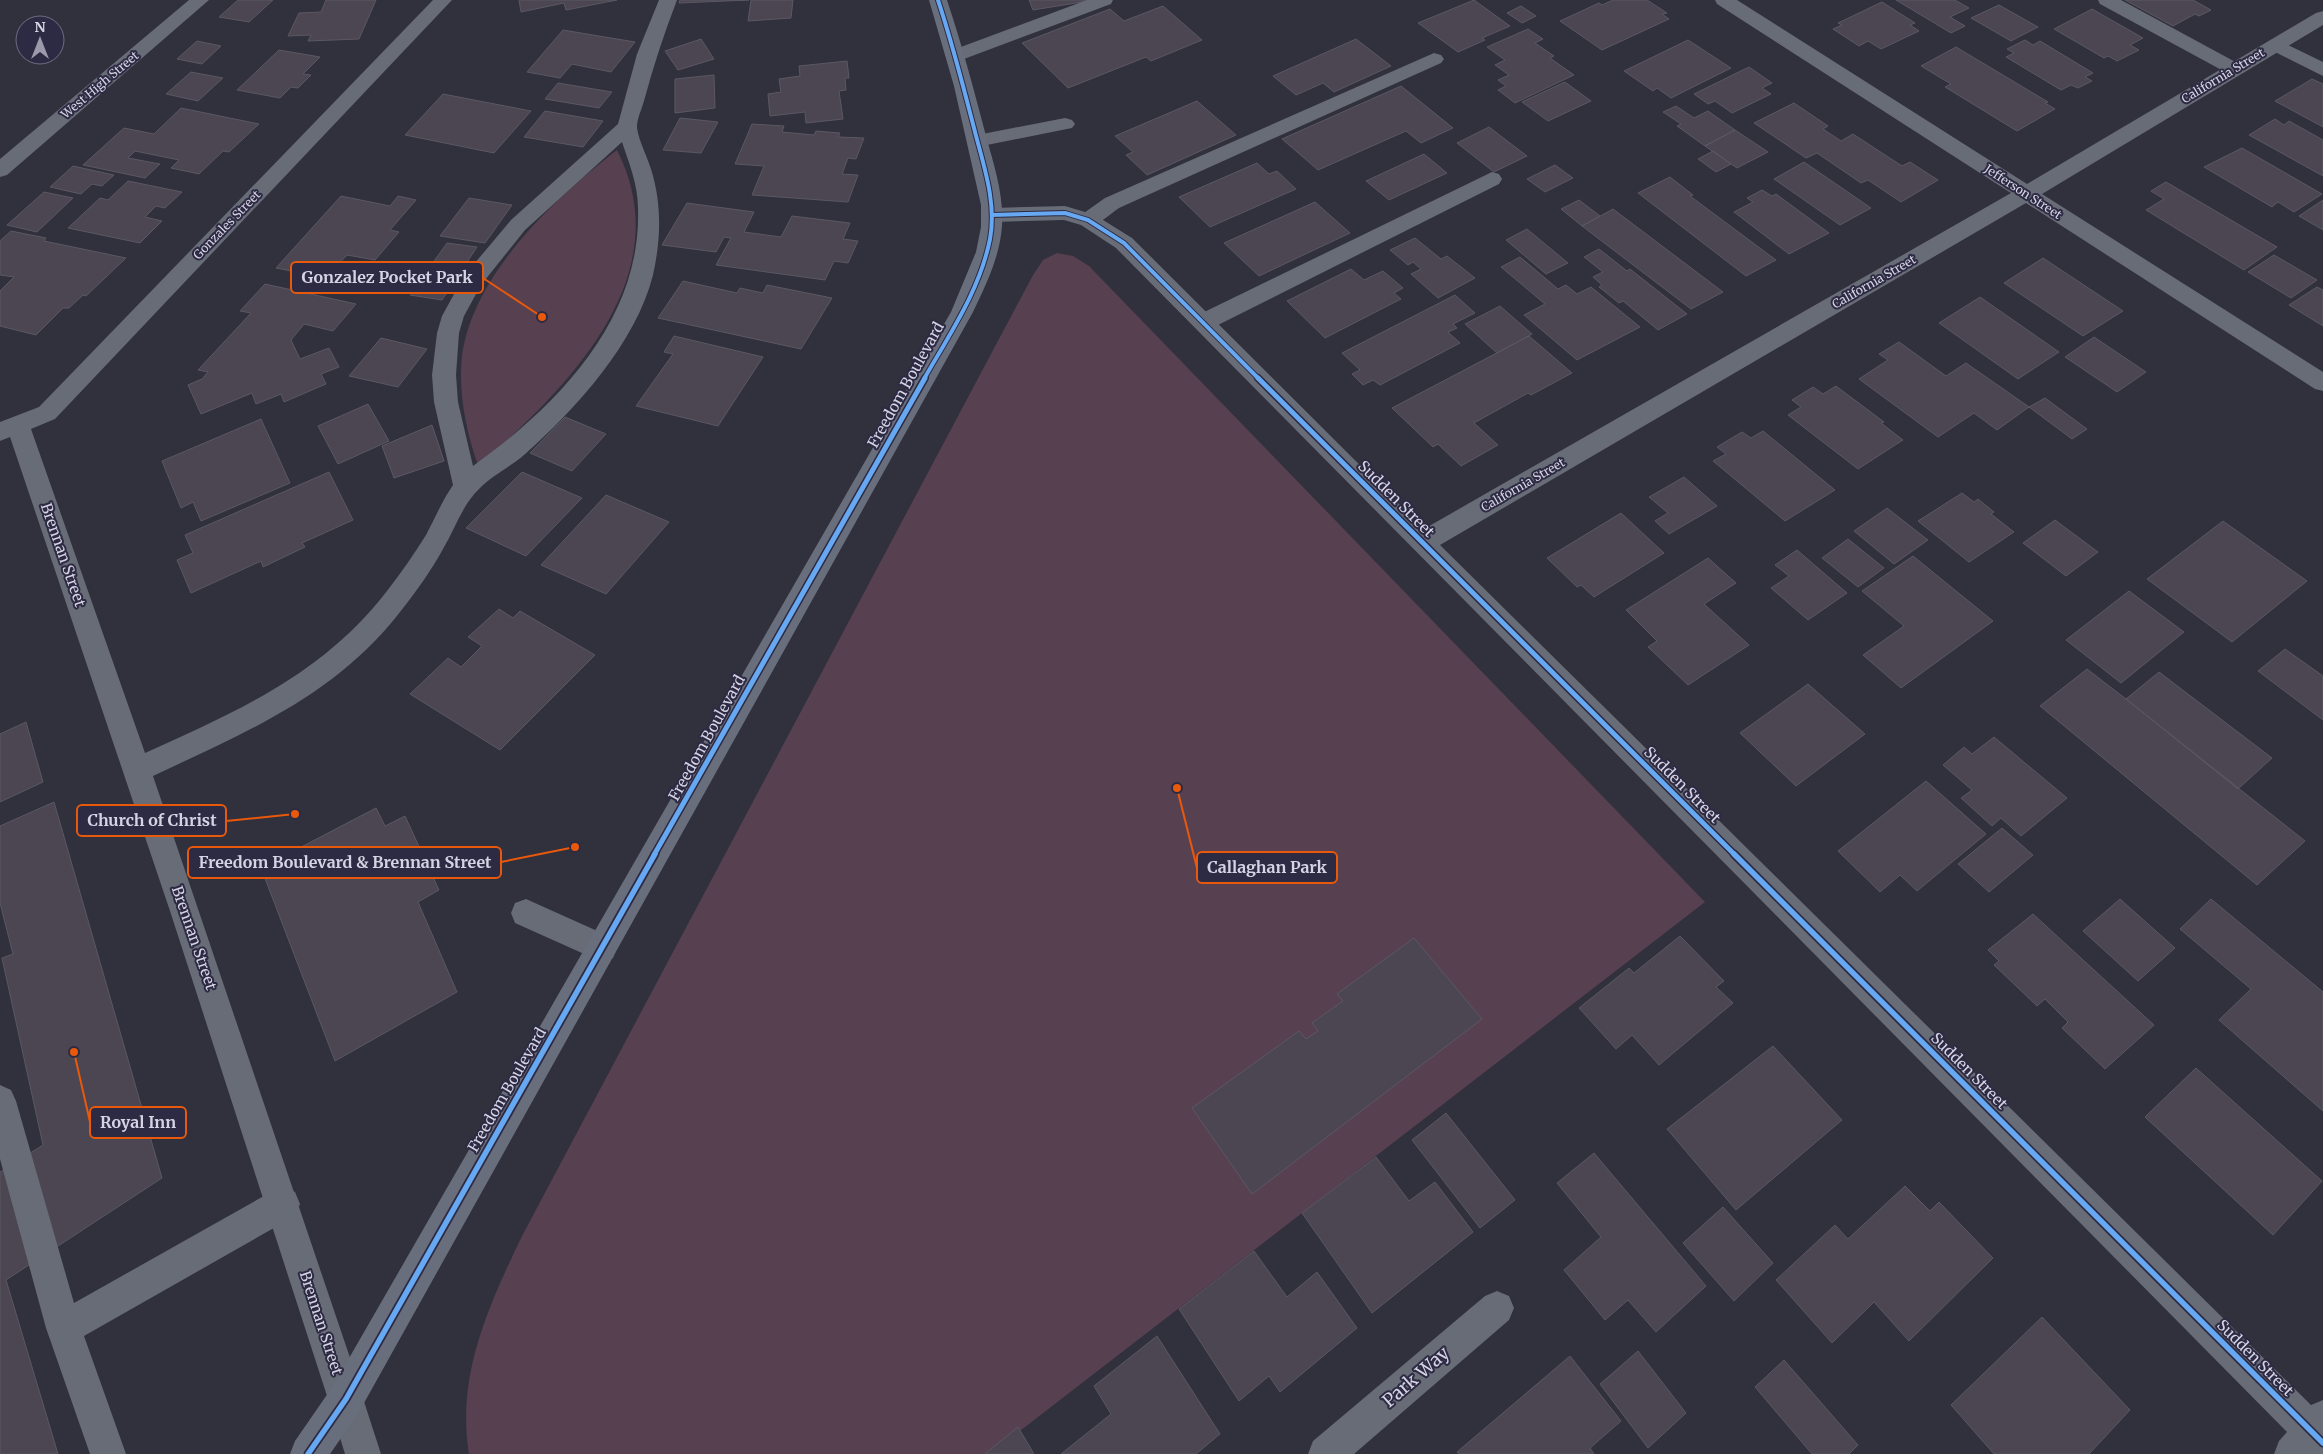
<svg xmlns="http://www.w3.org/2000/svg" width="2323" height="1454" font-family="Merriweather,serif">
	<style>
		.green { fill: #574050 }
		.building { fill: #4b4652; stroke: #5b5863 }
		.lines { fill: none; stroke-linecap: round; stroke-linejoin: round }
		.service { fill: #676c77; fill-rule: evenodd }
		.minor { fill: #676c77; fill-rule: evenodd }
		.tertiary { fill: #676c77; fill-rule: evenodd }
		.secondary { fill: #696e7d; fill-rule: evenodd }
		.cycleway-far2-casing { stroke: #2d2a43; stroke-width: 6 }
		.cycleway-far1-casing { stroke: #2d2a43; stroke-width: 8 }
		.cycleway-casing { stroke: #2d2a43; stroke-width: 9 }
		.cycleway-far2 { stroke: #66a8f1; stroke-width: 4 }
		.cycleway-far1 { stroke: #66a8f1; stroke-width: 5 }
		.cycleway { stroke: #66a8f1; stroke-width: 5.5 }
		.labels { text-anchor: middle; stroke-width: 4; stroke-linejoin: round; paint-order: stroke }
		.far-street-label { font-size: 12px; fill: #d5d3e4; stroke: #2d2a43 }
		.street-label { font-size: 15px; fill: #d5d3e4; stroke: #2d2a43 }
		.near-street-label { font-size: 18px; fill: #d5d3e4; stroke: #2d2a43 }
		.leader { fill: none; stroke: #e8590c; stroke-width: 2 }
		.callout-dot { fill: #e8590c; stroke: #2d2a43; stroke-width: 2 }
		.callout { fill: #2d2a43; stroke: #e8590c; stroke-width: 2 }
		.callout-label { font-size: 16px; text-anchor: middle; font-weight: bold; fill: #d5d3e4 }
	</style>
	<rect width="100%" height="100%" fill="#31303d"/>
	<path class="green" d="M617 150C665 245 613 331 547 401 525 424 503 445 478 465 466 432 458 391 462 356 473 274 555 198 617 150Z
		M1057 253 1073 256 1089 266 1705 902 990 1454H469C456 1375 489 1305 522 1236L1033 275 1043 260Z"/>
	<path class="building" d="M238 0H273L249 22 219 17Z
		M326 0H376L359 39 308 41 311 35 288 36 299 13 321 12Z
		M519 0H617L566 10 564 3 521 12Z
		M680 0H749L679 3Z
		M751 0H793L791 18 748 21Z
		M1029 0H1094L1033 10Z
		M1474 0 1510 26 1482 38 1485 40 1458 52 1418 23Z
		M1613 0H1647L1667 13 1662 14 1669 19 1602 50 1560 21 1599 3 1602 5Z
		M1896 0H1955L1969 8 1950 17 1965 26 1951 33Z
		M2125 0H2193L2211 10 2199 16 2195 14 2173 26Z
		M1882 2 1915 23 1910 25 1919 31 1881 49 1868 41 1859 46 1833 29 1842 25 1838 23Z
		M1999 5 2038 27 2011 41 1971 18Z
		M1163 6 1202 40 1151 61 1146 57 1068 88 1022 43 1110 9 1124 21Z
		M1521 6 1536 16 1522 23 1507 13Z
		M2092 9 2143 38 2130 45 2139 50 2117 61 2108 56 2104 58 2054 29Z
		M1528 29 1543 39 1535 43 1554 56 1550 58 1574 75 1515 103 1498 90 1506 86 1498 80 1509 75 1495 65 1505 60 1487 47Z
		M563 30 635 42 611 72 572 64 560 78 527 72Z
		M701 39 714 59 678 70 665 51Z
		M1356 39 1391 66 1334 92 1323 83 1296 95 1273 76Z
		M1688 40 1731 68 1671 98 1657 88 1653 91 1624 71Z
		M2025 40 2033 45 2040 41 2093 73 2085 77 2092 81 2078 88 2071 85 2061 90 2006 57 2014 53 2007 49Z
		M197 41 221 46 202 64 177 59Z
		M1956 47 2048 102 2045 103 2055 109 2017 131 1945 87 1951 84 1921 66Z
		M279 50 320 57 303 74 311 75 298 88 291 87 280 98 237 90Z
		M847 61 849 78H845L846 90 839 91 843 119 806 123 805 112 770 116 768 94 781 92 779 79 800 76 799 66Z
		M1749 67 1772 83 1762 88 1771 94 1732 113 1715 101 1708 104 1694 94Z
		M191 72 223 78 198 101 166 94Z
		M714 75 715 108 675 113V79Z
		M2312 79 2323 84V127L2275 101Z
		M1565 82 1591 101 1548 121 1522 102Z
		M558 83 612 92 599 108 545 99Z
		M1401 86 1453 128 1421 143 1406 131 1318 170 1282 139Z
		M443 94 531 111 494 153 405 135Z
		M1197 101 1236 135 1147 175 1126 155 1133 152 1115 136Z
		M1794 103 1828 126 1823 129 1841 141 1853 134 1902 166 1910 162 1938 180 1901 202 1868 180 1861 183 1817 153 1806 158 1754 123Z
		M1676 106 1694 118 1708 111 1735 130 1705 146 1677 126 1681 124 1663 112Z
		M181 108 259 124 229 152 223 151 199 174 171 168 179 160 135 151 128 158 160 164 145 178 83 165 124 128 154 134Z
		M545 111 603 121 583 147 524 137Z
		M680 118 718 122 701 153 663 150Z
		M2275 119 2284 125 2289 121 2323 140V176L2249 135Z
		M752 124 784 126 782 132 814 135 816 131 840 133 838 137 864 138 856 159 848 158 842 174 858 175 848 202 752 195 764 166 735 164Z
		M1489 127 1527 156 1494 172 1457 143Z
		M1735 130 1768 152 1737 168 1705 146Z
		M2242 148 2322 194 2294 212 2278 202 2272 207 2204 167Z
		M1713 151 1731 164 1716 172 1698 159Z
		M1424 154 1447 173 1389 200 1366 181Z
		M1804 162 1871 208 1840 225 1774 179Z
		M1257 163 1269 174 1277 171 1296 189 1210 227 1179 197Z
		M1555 165 1573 178 1545 192 1527 179Z
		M73 166 114 175 102 186 92 184 81 194 50 187Z
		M1670 177 1693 195 1690 196 1776 260 1746 276 1638 193Z
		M128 181 182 192 165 208 156 206 145 217 162 221 140 243 68 228 100 198 108 200Z
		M2166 182 2277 247 2244 270 2146 210 2164 199 2151 191Z
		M1762 190 1772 196 1776 194 1829 233 1789 254 1734 212 1753 202 1747 198Z
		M44 192 73 198 37 232 7 225Z
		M341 196 390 206 398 196 416 200 390 230 399 232 375 260 347 255 326 278 276 268Z
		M469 198 512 205 485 243 440 236Z
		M1579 200 1600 216 1582 226 1561 209Z
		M2323 200V230L2299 216Z
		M1315 202 1350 233 1259 276 1224 243Z
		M687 203 754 212 744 232 781 237 792 216 850 223 843 239 858 241 848 263 834 261 825 280 716 265 731 238 724 237 716 252 662 245Z
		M1613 209 1723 292 1691 309 1582 226Z
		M1527 229 1568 263 1546 274 1506 240Z
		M11 231 46 238 44 241 126 258 86 296 83 295 69 308H63L36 335 0 326V291L14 277 0 275V241Z
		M1415 238 1441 259 1447 256 1475 278 1438 298 1411 274 1421 269 1413 262 1408 265 1390 250Z
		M447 243 477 247 442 300 410 295Z
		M1599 249 1627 271 1630 269 1687 314 1658 330 1623 301 1619 303 1599 287 1602 285 1593 277 1603 272 1584 257Z
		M2274 255 2317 280 2291 298 2248 272Z
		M1520 257 1558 289 1566 285 1577 294 1591 287 1640 327 1577 360 1524 315 1545 304 1501 267Z
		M2043 258 2123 311 2083 336 2004 283Z
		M1351 269 1364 280 1383 271 1403 288 1394 293 1401 299 1325 338 1287 301Z
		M683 281 737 293 740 288 763 293 767 285 832 298 801 349 658 318Z
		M265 284 356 304 333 331 304 324 291 340 300 359 329 348 339 367 321 374 326 384 284 402 281 394 256 404 252 393 201 414 188 385 202 379 208 372 198 370 251 313 240 311Z
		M2317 287 2323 290V326L2289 305Z
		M1455 295 1475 313 1453 324 1457 328 1448 332 1460 343 1380 385 1373 380 1363 385 1352 374 1360 370 1342 353Z
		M1980 297 2059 352 2018 379 1939 323Z
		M1500 306 1532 334 1497 353 1465 324Z
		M674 336 763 357 718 426 636 406 673 354 664 352Z
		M1529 336 1572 373 1531 395 1528 393 1474 423 1498 445 1461 466 1438 444 1433 447 1392 408Z
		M2094 337 2146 372 2117 392 2065 357Z
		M381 338 427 349 398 387 349 376Z
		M1899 342 1946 376 1966 363 2029 407 1997 430 1974 413 1938 437 1859 379 1888 360 1879 354Z
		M1836 386 1884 422 1881 423 1903 440 1858 469 1788 415 1801 407 1792 400 1813 387 1823 394Z
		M2045 398 2087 429 2072 439 2029 407Z
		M368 404 389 441 338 464 318 426Z
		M565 417 606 434 572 471 530 453Z
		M261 419 290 483 201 521 193 502 181 508 162 461Z
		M432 425 444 461 394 478 382 446Z
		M1763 431 1835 490 1785 521 1713 461 1726 454 1717 447 1742 432 1751 438Z
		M329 472 353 520 302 543 305 547 263 567 261 561 191 593 177 560 193 553 185 535Z
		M522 472 582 498 526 556 466 528Z
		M1684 477 1717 506 1669 534 1655 521 1668 513 1649 497Z
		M1962 493 1974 502 1978 499 1994 512 1991 514 2014 532 1969 562 1918 521Z
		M606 495 669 522 606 594 541 565Z
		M1887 508 1928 540 1894 564 1854 531Z
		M1621 513 1664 553 1594 597 1581 585 1577 587 1547 558Z
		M2055 520 2098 552 2066 576 2023 543Z
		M2223 521 2307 581 2232 642 2147 579Z
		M1848 539 1884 568 1858 587 1822 558Z
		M1797 550 1847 593 1808 620 1771 588 1789 576 1775 565Z
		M1913 556 1993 621 1901 688 1863 655 1904 626 1862 591Z
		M1708 558 1736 583 1704 604 1749 645 1688 685 1648 647 1657 641 1626 610Z
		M2129 591 2184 632 2121 683 2066 640Z
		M499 609 513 618 520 611 595 655 500 750 410 694 448 658 461 667 482 646 468 637Z
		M2285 649 2323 676V720L2258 671Z
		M2087 669 2126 699 2305 841 2257 885 2040 706Z
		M2159 672 2272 758 2238 789 2126 699Z
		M1808 684 1865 734 1796 786 1740 733Z
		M26 722 43 782 0 802V734Z
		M1994 737 2067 798 2021 836 2001 818 1992 826 1961 798 1972 790 1943 765 1964 747 1972 754Z
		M1926 781 1986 834 1917 891 1900 875 1880 892 1838 851Z
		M54 802 162 1178 6 1280 58 1454H0V1172L43 1145 2 958 13 954 0 903V826Z
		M376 808 385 826 405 816 439 890 418 902 457 992 335 1061 261 868Z
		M2002 828 2033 855 1989 892 1958 864Z
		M2120 899 2175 948 2138 981 2083 931Z
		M2211 899 2323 992V1111L2219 1020 2251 989 2180 929Z
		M2033 914 2154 1025 2105 1069 2062 1028 2068 1022 2045 999 2037 1006 1994 965 1999 961 1988 950Z
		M1680 936 1724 981 1716 987 1733 1003 1659 1065 1632 1035 1616 1049 1579 1008 1629 968 1634 973Z
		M1414 938 1482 1019 1252 1194 1192 1108 1299 1031 1306 1039 1318 1031 1312 1023 1343 1001 1337 994Z
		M1773 1046 1842 1120 1736 1210 1667 1129Z
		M2196 1068 2322 1181 2273 1235 2145 1117Z
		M1446 1113 1515 1200 1480 1228 1412 1140Z
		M1594 1153 1706 1286 1656 1332 1628 1300 1605 1320 1564 1270 1601 1237 1557 1183Z
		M1376 1157 1409 1201 1435 1182 1473 1232 1372 1313 1302 1213Z
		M1905 1186 1930 1211 1939 1202 1993 1258 1909 1341 1874 1302 1832 1343 1776 1280 1835 1225 1848 1239Z
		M1723 1207 1773 1263 1734 1301 1683 1243Z
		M1254 1251 1287 1297 1317 1272 1357 1328 1280 1392 1269 1376 1239 1401 1179 1309Z
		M2042 1317 2130 1410 2089 1454H1994L1951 1405Z
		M1157 1336 1220 1434 1196 1454H1061L1111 1414 1094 1386Z
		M1638 1351 1686 1413 1648 1448 1600 1384Z
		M1570 1356 1621 1421 1590 1448 1594 1454H1459L1457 1452Z
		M1784 1360 1858 1445 1849 1454H1812L1755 1387Z
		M1018 1427 1034 1454H985Z"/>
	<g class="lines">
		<path class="service" d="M1087 0H1113L1111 4 964 59H950L947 55 950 51Z
			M2098 0H2121L2241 65 2244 69 2241 73H2227L2100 4Z
			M2276 39 2323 62V76L2269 49 2267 45 2269 41Z
			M1434 53 1441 55 1444 59 1441 63 1119 208C1107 216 1096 229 1081 225L1077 220 1081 215 1105 198Z
			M1065 118 1072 120 1075 124 1072 128 977 147 970 146 967 141 970 136 977 135Z
			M1492 172 1499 174 1502 179 1499 184 1212 328 1204 330 1196 328 1193 322 1196 316Z
			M526 899 613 938 617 948 613 958 602 962 515 923 511 913 515 903Z
			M0 1085 11 1090 16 1101 74 1303 271 1192 283 1187 295 1192 300 1204 295 1216 84 1336 126 1454H90L46 1328 0 1159Z"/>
		<path class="minor" d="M189 0H209L7 175 0 177V159Z
			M433 0H452L55 419 31 429 145 753C238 711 323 674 387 591 401 573 414 554 426 535 435 518 442 501 453 485L434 402 432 375 437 333 442 316 464 276 511 220 618 124 637 54 659 0H677C664 34 653 67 644 101 642 108 637 119 637 126 637 137 648 158 651 169 662 204 661 239 653 275 636 343 576 409 524 455 510 467 493 475 480 488 462 505 455 529 443 549 431 571 416 592 400 612 335 696 246 732 153 776L364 1399 359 1412 346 1417 333 1412 328 1399 170 911 10 437 0 441V422L39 407ZM622 142C629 163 638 185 638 208 642 319 558 405 473 466L458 402 456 375 459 333 464 316 481 285 525 230Z
			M1715 0H1737L2027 184 2316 13 2323 11V25L2042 194 2323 372V391L2315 389 2026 203 1440 545 2311 1405 2323 1400V1454H2274L2279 1441 2287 1432 1116 248 1081 225 1064 220 992 222 985 220 981 215 985 210 992 208 1065 206 1095 215 1132 238 1424 529 2011 193 1717 4Z
			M1497 1291 1509 1296 1514 1308 1509 1320 1354 1454H1308L1313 1441 1485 1296Z"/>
		<path class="tertiary" d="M346 1381 359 1386 381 1454H345L328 1399 333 1386Z"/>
		<path class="secondary" d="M929 0H947C962 45 974 90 986 136 994 165 1004 195 1002 226 1000 256 986 285 973 312L359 1412 330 1454H290L295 1441 333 1386 951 312 976 252 981 227V205L954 86Z"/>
		<g class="cycleway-far2-casing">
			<path id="cycleway-far2" d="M992 215 1065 213 1088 220 1124 243 1259 379
				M924 379C949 335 980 290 990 239 997 202 983 164 974 128 963 85 952 42 938 0"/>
		</g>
		<g class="cycleway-far1-casing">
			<path id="cycleway-far1" d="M1258 378 1735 855
				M654 855 925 378"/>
		</g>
		<g class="cycleway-casing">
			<path id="cycleway" d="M1734 854 2323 1443
				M308 1454 346 1399 655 854"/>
		</g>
		<use href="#cycleway-far2" class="cycleway-far2"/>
		<use href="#cycleway-far1" class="cycleway-far1"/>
		<use href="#cycleway" class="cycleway"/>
	</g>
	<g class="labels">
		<g class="far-street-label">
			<text transform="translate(2223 76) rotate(-31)" y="4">California Street</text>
			<text transform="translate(100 85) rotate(-40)" y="4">West High Street</text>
			<text transform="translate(2023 192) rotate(33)" y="4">Jefferson Street</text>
			<text transform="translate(227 225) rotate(-46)" y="4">Gonzales Street</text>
			<text transform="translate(1874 282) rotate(-30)" y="4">California Street</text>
			<text transform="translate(1523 485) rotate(-30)" y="4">California Street</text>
		</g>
		<g class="street-label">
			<text transform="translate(906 385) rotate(-61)" y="5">Freedom Boulevard</text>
			<text transform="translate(1396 499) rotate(45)" y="5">Sudden Street</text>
			<text transform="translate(63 555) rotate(71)" y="5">Brennan Street</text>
			<text transform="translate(707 738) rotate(-61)" y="5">Freedom Boulevard</text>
			<text transform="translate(1682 785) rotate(45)" y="5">Sudden Street</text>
			<text transform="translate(194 938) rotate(71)" y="5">Brennan Street</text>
			<text transform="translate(1969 1071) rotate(45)" y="5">Sudden Street</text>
			<text transform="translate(507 1090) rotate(-60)" y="5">Freedom Boulevard</text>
			<text transform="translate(321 1323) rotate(72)" y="5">Brennan Street</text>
			<text transform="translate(2255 1358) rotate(45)" y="5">Sudden Street</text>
		</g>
		<g class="near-street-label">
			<text transform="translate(1416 1377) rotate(-41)" y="6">Park Way</text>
		</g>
	</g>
	<path class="leader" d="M542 317L483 278M295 814L226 821M575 847L501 862M1177 788L1197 868M74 1052L90 1122"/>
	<g class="callout-dot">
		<circle cx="542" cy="317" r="5"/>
		<circle cx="295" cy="814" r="5"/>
		<circle cx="575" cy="847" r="5"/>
		<circle cx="1177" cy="788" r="5"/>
		<circle cx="74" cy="1052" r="5"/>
	</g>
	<g class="callout">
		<rect x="291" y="262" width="192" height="31" rx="5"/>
		<rect x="77" y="805" width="149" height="31" rx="5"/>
		<rect x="188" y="847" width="313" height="31" rx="5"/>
		<rect x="1197" y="852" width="140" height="31" rx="5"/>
		<rect x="90" y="1107" width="96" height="31" rx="5"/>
	</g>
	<g class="callout-label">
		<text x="387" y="283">Gonzalez Pocket Park</text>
		<text x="152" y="826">Church of Christ</text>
		<text x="345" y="868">Freedom Boulevard &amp; Brennan Street</text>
		<text x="1267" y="873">Callaghan Park</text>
		<text x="138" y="1128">Royal Inn</text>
	</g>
	<g transform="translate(40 40)"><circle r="24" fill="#2d2a43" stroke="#706e83"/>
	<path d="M0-4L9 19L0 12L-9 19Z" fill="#9c9aaa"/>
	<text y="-8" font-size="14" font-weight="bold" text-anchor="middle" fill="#d5d3e4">N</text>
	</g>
</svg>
